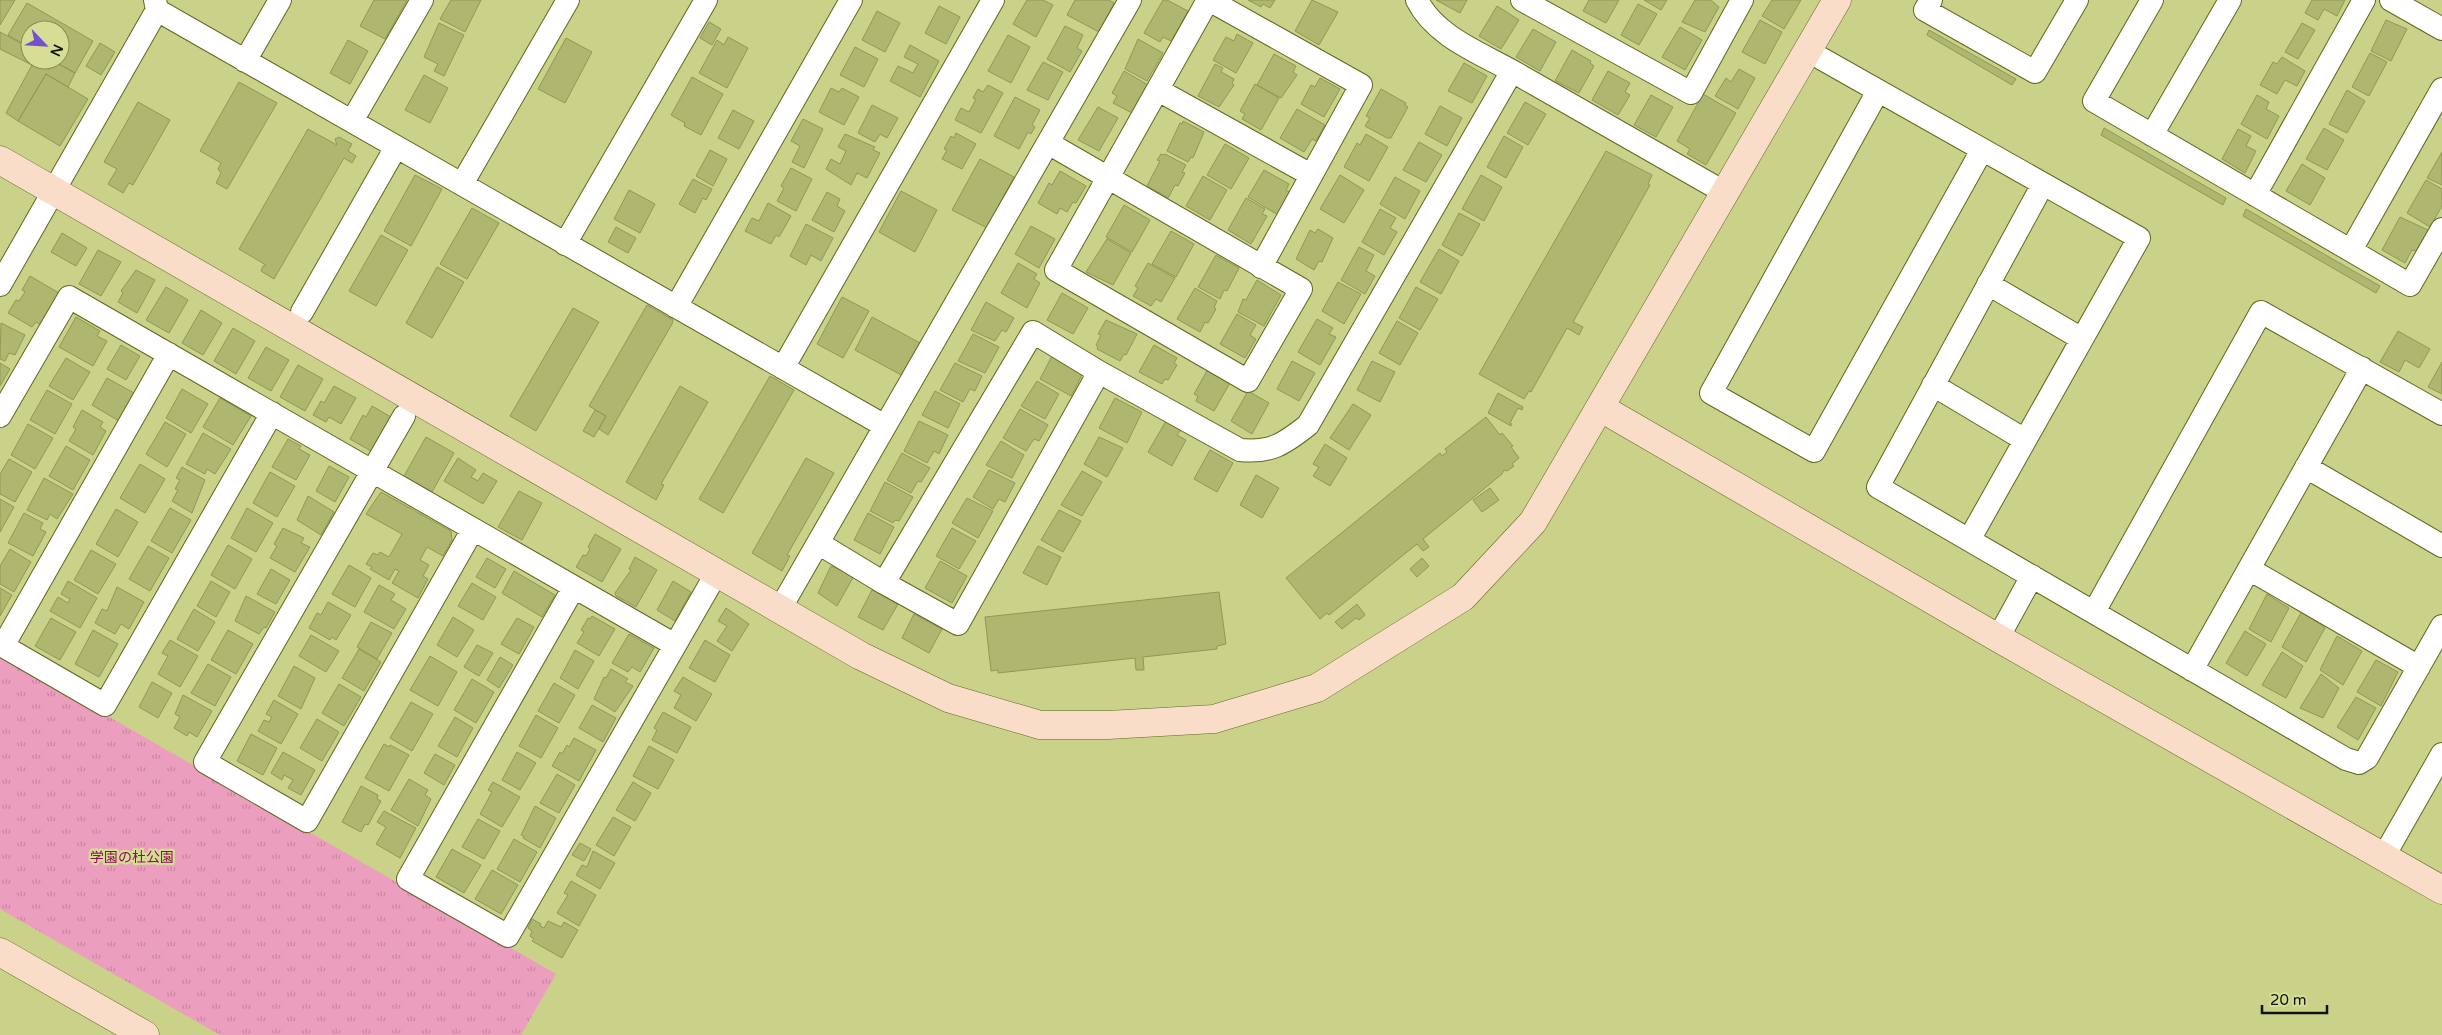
<svg xmlns="http://www.w3.org/2000/svg" width="2442" height="1035" font-family="'Varela Round','Noto Sans JP',sans-serif">
	<style>
		.park { fill: url(#park-tufts) }
		.building { fill: #afb66f; stroke: #919852 }
		.lines { fill: none; stroke-linecap: round; stroke-linejoin: round }
		.street-casing { stroke: #62671f; stroke-width: 24 }
		.secondary-casing { stroke: #62671f; stroke-width: 29 }
		.street { stroke: #fff; stroke-width: 22 }
		.secondary { stroke: #faddc9; stroke-width: 28 }
		.labels { text-anchor: middle; stroke-width: 4.5; stroke-linejoin: round; paint-order: stroke }
		.park-label { font-size: 14px; fill: #900c58; stroke: #d6de95 }
	</style>
	<defs>
		<pattern id="park-tufts" width="24" height="20" patternUnits="userSpaceOnUse" patternTransform="scale(1.25)"><rect width="24" height="20" fill="#ec9ebe"/><path d="M3 7l-1-3M5 7V3M7 7l1-3M15 17l-1-3M17 17v-4M19 17l1-3" fill="none" stroke="#c987a2"/></pattern>
	</defs>
	<rect width="100%" height="100%" fill="#cad189"/>
	<path class="park" d="M0 654 556 974 521 1035H220L0 909Z"/>
	<path class="building" d="M0 0H15L0 25Z
		M374 0H407L385 39 360 26Z
		M451 0H481L465 32 440 19Z
		M1027 0H1043L1053 5 1036 37 1013 24Z
		M1075 0H1109L1114 3 1099 32 1067 15Z
		M1163 0H1167L1188 11 1171 41 1163 37 1160 42 1144 33Z
		M1248 0H1275L1270 8 1263 4 1261 7Z
		M1312 0 1338 12 1319 45 1295 31Z
		M1436 0H1467L1460 13Z
		M1589 0H1619L1606 23 1583 11Z
		M1644 0H1667L1661 10Z
		M1695 0H1711L1719 7 1705 32 1682 22Z
		M1772 0H1801L1784 29 1762 16Z
		M2312 0H2345L2337 16 2324 9 2318 20 2305 13Z
		M27 3 93 41 75 73 52 60H60V30H30V48L8 35Z
		M1638 4 1657 14 1639 45 1621 35Z
		M939 6 960 17 946 44 925 33Z
		M1497 6 1519 20 1501 49 1479 36Z
		M877 11 900 23 885 52 862 40Z
		M1760 20 1782 32 1765 64 1742 52Z
		M2386 20 2407 29 2391 61 2371 51Z
		M709 22 721 29 712 45 700 38Z
		M439 23 464 35 444 76 434 71 438 64 424 57Z
		M2302 23 2315 30 2298 59 2285 52Z
		M1065 26 1083 35 1077 48 1082 51 1070 72 1047 59Z
		M1680 27 1702 40 1685 70 1662 57Z
		M1533 29 1556 42 1540 71 1516 57Z
		M1929 30 2016 79 2012 85 1927 35Z
		M0 32 30 48V60H52L75 73 68 87 46 74 18 121 6 113 32 65 0 49Z
		M1237 34 1253 43 1236 73 1213 60 1226 37 1234 41Z
		M1008 35 1030 47 1011 83 988 71Z
		M728 37 748 48 727 88 699 73 717 40 724 45Z
		M566 38 592 52 565 103 538 89Z
		M1138 39 1163 53 1147 81 1125 69Z
		M348 40 368 51 350 84 330 73Z
		M100 43 115 52 101 75 86 66Z
		M910 45 939 61 920 97 890 81 898 66 913 73 918 64 904 57Z
		M855 47 878 59 864 87 840 75Z
		M1572 50 1591 61 1590 63 1594 66 1579 93 1555 81Z
		M2370 53 2387 62 2369 96 2352 87Z
		M1274 54 1296 66 1293 72 1297 75 1281 98 1257 85Z
		M2282 57 2305 71 2297 86 2285 80 2277 94 2260 85 2273 62 2277 64Z
		M1043 62 1063 72 1048 100 1027 90Z
		M1464 63 1487 76 1472 103 1448 91Z
		M1215 64 1223 68 1221 72 1234 79 1232 84 1234 85 1219 107 1198 96Z
		M1739 69 1755 78 1738 109 1715 96 1726 78 1731 82Z
		M1124 71 1148 85 1132 113 1113 103 1117 96 1112 93Z
		M1608 71 1630 83 1625 92 1630 95 1618 115 1592 100Z
		M46 74 88 99 60 146 18 121Z
		M424 75 448 88 430 123 405 110Z
		M692 77 723 94 701 135 684 126 685 123 671 115Z
		M1320 78 1340 89 1324 117 1301 104 1311 85 1315 87Z
		M239 82 277 103 227 189 216 183 221 173 218 169 221 163 200 151Z
		M1255 84 1279 98 1261 130 1242 119 1245 114 1240 111Z
		M988 85 1003 93 981 133 955 120 961 108 969 112 976 99 973 98 978 89 983 92Z
		M831 88 839 92 842 88 859 97 844 125 819 112Z
		M1381 89 1406 103 1405 105 1408 107 1391 138H1387L1365 126 1370 118 1366 116Z
		M2347 90 2365 101 2347 133 2329 124Z
		M1703 94 1736 113 1706 165 1687 154 1690 149 1677 141Z
		M1651 95 1673 107 1656 137 1634 125Z
		M2257 95 2269 102 2266 109 2279 116 2267 139 2241 124Z
		M1015 97 1040 110 1032 125 1035 127 1031 134 1028 132 1019 149 994 136Z
		M138 102 170 120 133 185 129 183 123 193 108 184 117 169 104 162Z
		M1525 102 1546 114 1528 145 1507 133Z
		M872 105 898 118 887 138 880 134 875 142 858 133Z
		M1440 106 1462 118 1447 146 1425 134Z
		M1098 107 1118 118 1099 151 1078 140Z
		M1297 109 1325 125 1316 141 1312 139 1304 152 1280 138Z
		M733 110 754 121 739 149 718 138Z
		M803 119 823 129 804 168 792 162 800 146 791 141Z
		M1183 121 1204 132 1193 158 1191 157 1188 162 1167 151 1180 123 1182 124Z
		M2104 128 2226 198 2223 205 2101 135Z
		M2324 128 2344 140 2327 170 2306 159Z
		M308 129 337 145 335 139 339 137 352 144 348 151 356 156 352 163 344 158 274 279 261 271 263 266 266 265 239 249Z
		M2238 129 2251 136 2246 146 2256 151 2245 173 2222 159Z
		M956 133 976 144 962 169 942 159 947 150 944 149 951 136 954 138Z
		M845 134 875 147 873 150 880 153 867 178 857 173 851 185 826 169 831 159 840 164 846 151 838 147Z
		M1366 134 1388 147 1369 181 1344 167 1357 143 1360 145Z
		M1504 136 1523 147 1506 178 1487 167Z
		M1419 142 1442 155 1426 182 1403 170Z
		M1225 144 1249 158 1231 189 1207 175Z
		M710 150 727 159 713 186 696 176Z
		M1606 151 1652 175 1648 184 1650 185 1573 322 1583 327 1579 335 1567 328 1531 392 1529 391 1524 399 1479 374Z
		M2442 152V185L2427 178Z
		M1161 154 1164 155 1165 154 1186 165 1182 172 1185 173 1178 186 1175 185 1168 198 1147 186 1160 161 1157 160Z
		M980 159 1014 177 987 228 952 210Z
		M2302 164 2325 178 2310 205 2286 191Z
		M791 168 812 179 796 211 777 201 784 188 781 186Z
		M1264 170 1289 184 1286 190 1291 193 1278 215 1248 197Z
		M1060 171 1086 186 1076 203 1073 202 1067 212 1060 208 1057 214 1038 203 1049 183 1052 185Z
		M415 175 442 189 411 246 384 231Z
		M1340 175 1364 190 1344 223 1320 209Z
		M1481 175 1502 187 1484 221 1462 209Z
		M1203 176 1227 190 1210 220 1186 206Z
		M1395 177 1420 191 1405 219 1380 204Z
		M693 179 712 189 706 200 703 198 695 213 679 204Z
		M2426 180 2442 189V206L2430 227 2407 213Z
		M629 190 655 204 640 233 614 219Z
		M901 191 937 210 915 252 879 232Z
		M827 192 840 199 837 206 845 211 834 232 812 220Z
		M1246 198 1265 209 1262 214 1267 216 1251 244 1228 230Z
		M768 203 791 216 779 237 776 235 771 244 745 231 752 218 759 221Z
		M1124 205 1150 220 1132 252 1106 237Z
		M472 208 499 223 467 279 440 264Z
		M1380 209 1396 218 1390 228 1397 232 1384 255 1362 242Z
		M2246 209 2329 257 2380 286 2376 293 2243 216Z
		M1459 213 1480 224 1462 256 1442 245Z
		M2400 217 2428 230 2416 251 2412 250 2405 263 2382 250Z
		M806 224 833 238 821 261 811 255 806 265 790 256Z
		M1031 226 1055 239 1039 268 1015 254Z
		M616 227 636 238 628 253 608 242Z
		M1318 229 1333 238 1322 262 1319 261 1314 270 1296 259 1310 230 1315 233Z
		M1171 231 1194 244 1176 277 1152 264Z
		M62 233 87 248 76 266 51 252Z
		M381 235 408 250 376 306 349 291Z
		M1107 239 1131 253 1113 285 1086 272Z
		M1359 247 1374 255 1366 271 1375 276 1365 294 1341 280Z
		M1439 249 1459 261 1441 294 1420 282Z
		M98 250 121 262 101 296 79 284Z
		M1216 255 1239 268 1227 291 1224 290 1220 299 1198 287Z
		M1018 263 1037 274 1034 279 1040 283 1027 308 1001 293Z
		M1148 263 1175 278 1161 302 1156 299 1151 306 1133 296 1138 288 1135 286Z
		M437 267 464 282 432 338 406 323Z
		M136 270 155 280 137 313 118 302 123 293 121 291Z
		M30 276 59 293 41 325 36 322 32 327 8 313 16 300 19 301 25 292 22 290Z
		M1257 280 1281 295 1264 326 1238 312 1243 299 1246 300Z
		M1338 282 1361 294 1344 324 1322 311Z
		M166 287 188 300 169 333 146 320Z
		M1416 287 1438 299 1420 330 1399 318Z
		M1195 288 1217 301 1214 308 1216 309 1208 323 1205 322 1200 332 1177 319Z
		M1062 293 1088 308 1073 334 1047 320Z
		M842 297 869 311 843 358 817 344Z
		M986 302 1014 318 1006 332 1002 330 995 341 971 330Z
		M647 305 673 320 672 324 608 435 599 429 606 416 589 406Z
		M573 308 599 322 536 431 510 416Z
		M201 310 222 323 203 355 182 343Z
		M1237 314 1256 325 1250 335 1256 339 1245 358 1220 344Z
		M76 317 100 331 97 336 107 341 93 366 59 347Z
		M872 317 922 344 905 377 855 350Z
		M1317 319 1333 328 1329 334 1336 337 1320 365 1298 352Z
		M1106 320 1137 334 1126 355 1124 354 1120 361 1097 349 1098 347 1096 345 1101 335 1098 334Z
		M1397 321 1418 333 1400 365 1379 353Z
		M1 323 25 335 15 355 9 353 5 361 0 359Z
		M233 328 255 341 236 374 214 361Z
		M2398 331 2430 349 2419 368 2405 360 2399 372 2380 362Z
		M973 334 999 347 985 373 958 361Z
		M121 345 140 356 126 380 107 369Z
		M1154 345 1177 358 1174 363 1177 365 1168 380 1165 379 1162 384 1139 372Z
		M266 347 289 360 271 391 248 378Z
		M1052 356 1083 373 1071 396 1040 379Z
		M66 358 90 372 73 400 49 386Z
		M1292 361 1315 373 1299 401 1277 389Z
		M1372 361 1395 372 1380 402 1357 390Z
		M2442 362V394L2428 387Z
		M0 363 10 369 0 386Z
		M955 363 982 376 975 391 970 389 963 402 940 390Z
		M298 365 323 379 305 411 280 397Z
		M1208 369 1231 381 1214 411 1196 401 1198 396 1194 394Z
		M770 376 794 390 723 513 699 499Z
		M107 378 134 393 119 421 92 405Z
		M1037 381 1059 394 1045 419 1021 406Z
		M334 386 356 398 341 424 329 417 326 422 313 415 321 401 324 403Z
		M680 386 708 402 661 484 664 485 656 500 626 482Z
		M182 389 208 404 191 433 166 418Z
		M47 390 72 404 55 434 30 420Z
		M935 391 960 404 948 428 922 415Z
		M1248 391 1269 403 1252 434 1231 421Z
		M1498 393 1523 407 1522 410 1518 408 1510 423 1512 424 1511 426 1488 413Z
		M220 398 251 416 233 445 203 427Z
		M1115 398 1142 412 1127 443 1099 428Z
		M1353 404 1371 415 1349 450 1330 438Z
		M372 406 391 417 371 451 350 439 363 415 366 417Z
		M1020 409 1048 425 1039 441 1034 439 1026 451 1003 438Z
		M82 410 103 422 100 427 106 431 93 455 69 441 76 429 73 427Z
		M595 410 606 416 594 437 583 431Z
		M1486 417 1500 435 1502 433 1513 446 1511 447 1519 458 1512 464 1514 466 1507 471 1504 470 1502 474 1423 539 1429 547 1423 551 1417 544 1329 615 1327 613 1320 619 1286 578 1440 453 1442 456 1447 452 1445 449Z
		M919 421 948 435 939 454 934 451 927 463 904 451Z
		M1166 421 1181 430 1177 435 1186 440 1172 466 1148 452Z
		M165 422 186 434 167 467 146 454Z
		M28 424 53 438 35 469 11 455Z
		M203 433 231 449 215 474 207 469 205 474 186 464Z
		M426 437 454 453 432 492 404 476Z
		M1099 437 1123 448 1107 477 1084 464Z
		M288 439 301 446 299 449 310 455 296 480 272 467Z
		M1001 441 1024 455 1012 478 986 465Z
		M1325 444 1347 458 1330 486 1313 476 1319 467 1313 464Z
		M66 446 90 460 73 490 49 476Z
		M1210 450 1233 463 1217 492 1194 479Z
		M902 453 930 468 921 482 918 481 911 493 887 480Z
		M458 458 476 470 471 477 478 481 483 473 497 481 483 504 444 481Z
		M806 458 834 473 787 555 790 556 782 571 752 553Z
		M9 459 32 472 15 502 0 494V474Z
		M140 464 165 479 145 513 120 498Z
		M329 466 349 477 335 502 316 491Z
		M182 467 205 480 192 513 172 501 178 490 175 489 180 480 176 478Z
		M989 470 1015 483 1005 502 999 499 993 509 973 497Z
		M1082 471 1102 482 1082 516 1061 505Z
		M270 472 295 486 277 517 253 503Z
		M1256 475 1279 488 1262 518 1240 505Z
		M44 478 73 494 57 519 50 514 47 520 27 510Z
		M885 482 913 497 899 521 895 520 893 523 870 511Z
		M1490 488 1499 500 1482 512 1473 500Z
		M519 491 542 503 522 540 498 527Z
		M381 492 451 531 452 540 443 556 427 547 420 560 429 565 423 576 428 579 418 598 392 583 399 571 395 569 389 580 370 569 372 567 366 564 373 553 378 555 380 552 389 557 402 534 366 514Z
		M308 496 334 512 321 535 297 520Z
		M967 498 993 511 978 538 952 523Z
		M0 499 14 507 0 532Z
		M170 508 191 520 172 553 151 541Z
		M247 508 273 523 256 552 231 538Z
		M116 509 138 522 118 557 96 544Z
		M1059 510 1081 521 1063 552 1041 540Z
		M24 513 43 523 40 529 46 532 33 556 8 543Z
		M868 513 894 527 880 554 854 540Z
		M283 528 304 538 301 543 310 547 295 572 270 558 277 546 274 544Z
		M952 528 976 541 959 569 936 556Z
		M595 534 621 549 602 582 576 567 583 555 586 556 590 549 588 547Z
		M228 545 252 559 235 589 211 575Z
		M148 546 169 558 150 591 129 579Z
		M1038 546 1061 557 1047 585 1023 573Z
		M10 549 31 562 14 592 0 584V566Z
		M91 550 116 564 98 594 74 580Z
		M635 557 657 570 636 607 616 596 615 593 631 570 629 569Z
		M487 558 506 569 495 588 476 577Z
		M1422 558 1429 566 1417 577 1410 569Z
		M940 561 967 576 952 603 925 588Z
		M349 565 371 578 355 607 332 594Z
		M831 566 854 576 837 606 818 593Z
		M271 569 290 580 276 604 257 594Z
		M514 571 555 595 542 617 502 593Z
		M68 581 97 598 80 628 50 611 58 597 68 603 70 599 61 594Z
		M211 581 230 592 216 617 197 606Z
		M673 581 691 592 675 621 657 610Z
		M472 583 496 597 483 620 458 606Z
		M379 585 395 594 391 600 406 609 394 629 364 612Z
		M117 587 144 602 129 629 121 624 115 634 95 623 102 609 107 611Z
		M0 588 12 595 0 616Z
		M872 590 898 604 883 630 858 617Z
		M1219 592 1226 644 1217 646V649L1143 657 1144 670H1136L1135 658 998 673V670L991 671 985 617Z
		M2267 594 2289 608 2271 642 2249 629Z
		M246 596 275 612 266 628 264 627 259 634 235 621Z
		M328 602 351 615 336 640 332 637 330 640 309 628 317 613 321 615Z
		M1357 604 1365 615 1359 620 1356 618 1342 629 1335 622Z
		M726 608 749 624 732 651 717 641 727 626 718 621Z
		M194 609 215 622 198 651 177 639Z
		M2302 611 2325 628 2306 662 2282 647Z
		M914 614 942 629 929 653 902 638Z
		M592 616 615 629 599 656 577 643 584 632 581 630 588 618 590 619Z
		M453 617 474 630 457 657 437 645Z
		M51 618 76 632 60 660 35 646Z
		M517 618 534 627 519 654 501 644Z
		M371 622 392 633 377 659 357 647Z
		M93 630 118 644 99 677 75 664Z
		M228 630 253 644 236 674 211 660Z
		M2245 631 2266 644 2247 676 2226 663Z
		M629 634 654 648 640 672 632 667 628 672 612 663Z
		M311 635 339 651 326 672 299 656Z
		M2337 636 2362 651 2343 685 2320 670Z
		M170 640 198 656 180 687 158 674 168 656 162 653Z
		M705 640 730 655 715 682 689 668Z
		M477 645 493 653 479 676 464 667Z
		M359 649 381 662 364 691 342 678Z
		M575 650 594 661 578 689 560 678Z
		M2282 652 2303 666 2286 698 2262 685Z
		M430 656 457 672 438 706 410 690Z
		M500 657 513 665 499 688 487 680Z
		M2376 660 2398 672 2381 706 2357 692Z
		M208 664 231 677 215 706 191 693Z
		M294 666 315 678 301 709 278 696Z
		M611 669 628 679 625 682 633 686 615 712 594 699 604 677 606 678Z
		M2321 674 2339 688 2323 718 2300 708Z
		M683 677 712 694 696 721 674 708 681 695 674 691Z
		M472 679 494 692 476 723 454 710Z
		M152 682 172 693 158 718 139 707Z
		M554 683 575 695 559 723 538 711Z
		M339 684 361 697 344 726 322 713Z
		M183 695 212 711 197 737 189 732 187 736 174 728 180 717 175 714Z
		M2356 697 2376 708 2358 740 2337 727Z
		M274 700 298 714 281 744 258 731 264 720 269 722 272 717 266 714Z
		M411 702 433 714 412 751 390 738Z
		M592 705 616 718 603 742 579 728Z
		M663 712 691 727 677 753 652 740 657 730 654 728Z
		M536 715 558 728 541 758 519 746Z
		M455 717 473 728 457 757 438 746Z
		M317 719 339 732 322 761 300 748Z
		M251 734 277 748 263 775 237 761Z
		M574 738 596 750 579 781 552 766 560 752 562 754 567 745 569 747Z
		M384 744 389 747 390 745 409 755 389 791 365 778Z
		M649 746 674 760 658 789 633 776Z
		M283 752 315 770 301 795 288 788 293 780 284 775 282 780 271 773Z
		M517 752 536 763 520 790 502 780Z
		M435 754 455 765 444 785 424 773Z
		M557 774 575 785 559 813 540 803Z
		M409 779 428 790 425 795 431 799 418 826 391 810Z
		M493 782 520 797 502 827 480 814 492 792 488 790Z
		M633 782 651 793 635 821 616 810Z
		M361 786 378 795 377 799 381 801 368 825 365 824 361 832 342 822Z
		M535 806 556 818 540 848 523 838 524 836 521 835Z
		M384 811 416 828 400 858 376 844 386 827 377 822Z
		M613 817 631 827 614 856 596 845Z
		M478 819 500 831 484 859 462 847Z
		M514 839 537 852 520 882 497 869Z
		M580 843 591 849 584 861 572 855Z
		M452 849 481 865 464 893 436 877Z
		M593 851 615 863 600 889 576 875 582 865 587 867Z
		M492 870 518 885 501 914 475 899Z
		M571 881 596 895 579 926 557 913 568 895 564 893Z
		M532 919 541 924 540 926 544 928 548 921 561 927 564 922 578 930 562 958 532 941 534 939 530 936 532 931 528 928Z"/>
	<g class="lines">
		<g class="street-casing">
			<path id="street" d="M1209 0 1361 85 1261 267
				M1522 0 1691 93 1742 0
				M1931 0 1925 10 2035 72 2077 0
				M2152 0 2094 101 2410 285 2442 229
				M2391 0 2442 29
				M157 10 885 426
				M1808 51 2139 238 1969 540
				M245 61 280 0
				M1512 71 1724 192
				M1158 90 1311 175
				M1878 91 1711 393 1814 451 1982 150
				M352 121 422 0
				M2152 135 2230 0
				M1048 143 1301 289 1248 381 1056 270 1208 0
				M462 184 568 0
				M2043 184 1878 487 2346 759 2359 763 2367 758 2442 626
				M2255 195 2364 0
				M565 244 706 0
				M2351 250 2442 89
				M1988 284 2082 339
				M0 285 157 10 155 0
				M676 307 851 0
				M302 312 396 147
				M169 354 3 646 105 705 272 413
				M783 368 993 0
				M1933 385 2025 440
				M0 416 69 297 675 645
				M404 416 205 762 307 821 473 529
				M2306 467 2442 546
				M818 543 884 583 1033 332 1099 372 1240 450C1271 453 1284 444 1308 425L1512 71C1478 52 1435 36 1417 0
				M2249 569 2419 667
				M884 583 958 624 1099 372
				M574 587 408 879 508 936 716 574
				M780 609 1130 0
				M2094 612 2261 312 2442 414
				M1998 638 2032 576
				M2192 670 2362 368
				M2384 856 2442 754"/>
		</g>
		<g class="secondary-casing">
			<path id="secondary" d="M0 160 861 656 948 698 1040 725H1108L1214 719 1317 688 1463 597 1533 522 1837 0
				M1601 408 1998 638 2442 890
				M0 952 145 1035"/>
		</g>
		<use href="#street" class="street"/>
		<use href="#secondary" class="secondary"/>
	</g>
	<g class="labels">
		<g class="park-label">
			<text x="132" y="862">学園の杜公園</text>
		</g>
	</g>
	<g transform="translate(45 45) rotate(115)"><circle r="24" fill="#d6de95" stroke="#868c59"/>
	<path d="M0-4L9 19L0 12L-9 19Z" fill="#7550ca"/>
	<text y="-8" font-size="14" font-weight="bold" text-anchor="middle" fill="#0f1100">N</text>
	</g>
	<path d="M2262 1005v8h65v-8" fill="none" stroke="#0f1100" stroke-width="2.5"/>
	<text x="2270" y="1005" font-size="15" fill="#0f1100" stroke="#d6de95" stroke-width="4" paint-order="stroke">20 m</text>
</svg>
